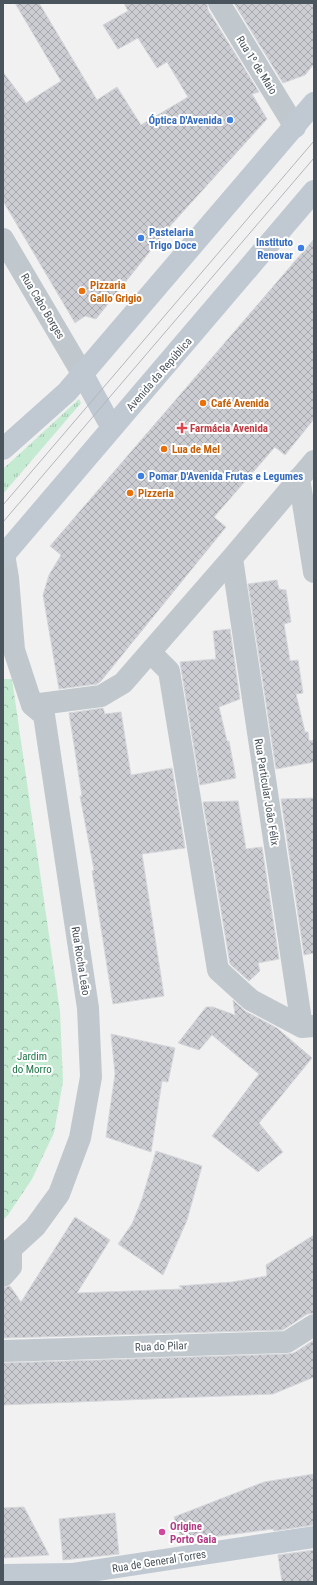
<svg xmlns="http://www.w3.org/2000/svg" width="317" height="1585" font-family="'Roboto Condensed',sans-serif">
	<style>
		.grass { fill: url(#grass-tufts) }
		.park { fill: url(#park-crowns) }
		.building { fill: url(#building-cross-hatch); stroke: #d5d7db }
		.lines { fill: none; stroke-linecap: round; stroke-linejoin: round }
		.street { stroke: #c0c8cd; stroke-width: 22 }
		.secondary { stroke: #c0c9d2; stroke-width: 22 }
		.tram { stroke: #b3b6ba; stroke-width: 1 }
		.shop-dot { fill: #3f7fe0; stroke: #fff; stroke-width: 1.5 }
		.food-dot { fill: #e8710a; stroke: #fff; stroke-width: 1.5 }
		.health-dot { fill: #e0444e; stroke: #fff; stroke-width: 1.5 }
		.hotel-dot { fill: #d1479c; stroke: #fff; stroke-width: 1.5 }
		.labels { text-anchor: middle; stroke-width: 4; stroke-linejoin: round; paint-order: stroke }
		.street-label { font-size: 11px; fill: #4a545c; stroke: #fff }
		.shop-label { font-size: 11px; font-weight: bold; fill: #366cbe; stroke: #fff; text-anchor: end }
		.food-label { font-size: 11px; font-weight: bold; fill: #c56008; stroke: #fff; text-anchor: start }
		.health-label { font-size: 11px; font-weight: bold; fill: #be3a42; stroke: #fff; text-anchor: start }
		.park-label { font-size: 11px; fill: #21774a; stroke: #fff }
		.hotel-label { font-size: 11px; font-weight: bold; fill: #b23c85; stroke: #fff; text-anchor: start }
	</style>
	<defs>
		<pattern id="grass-tufts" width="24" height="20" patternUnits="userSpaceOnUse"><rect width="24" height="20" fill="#c4ebd2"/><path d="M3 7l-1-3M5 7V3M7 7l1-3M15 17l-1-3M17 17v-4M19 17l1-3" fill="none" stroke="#a1c1ae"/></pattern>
		<pattern id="park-crowns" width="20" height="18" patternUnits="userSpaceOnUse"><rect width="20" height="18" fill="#c4ebd2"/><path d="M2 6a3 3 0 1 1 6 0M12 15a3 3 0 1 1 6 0" fill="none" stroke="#a1c1ae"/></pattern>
		<pattern id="building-cross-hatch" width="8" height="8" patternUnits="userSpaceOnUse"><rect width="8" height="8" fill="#cbcdd2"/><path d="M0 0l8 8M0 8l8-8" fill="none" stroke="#a7a9ae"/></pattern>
	</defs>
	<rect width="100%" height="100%" fill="#f2f1f1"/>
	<path class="grass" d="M79 399 81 403 3 494V469Z"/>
	<path class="park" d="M3 679H12L60 1011 63 1081 54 1133 32 1179 8 1215 3 1220Z"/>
	<path class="building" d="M15 3H39L97 100 117 87 141 125 188 97 167 62 157 68 138 38 118 49 103 25 128 11 124 3H207L208 10 259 92 252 94 267 119 171 225 96 319 85 316 75 323 3 201V72L26 103 61 81Z
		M234 3H314V64L305 75 283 83Z
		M314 239V419L285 455 275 447 214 517 226 527 101 681 97 684 59 689 43 595 49 575 61 555 50 546Z
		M277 580 279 589 286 590 291 622 284 624 290 661 298 660 303 693 296 694 305 732H308L309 741 314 740V762L276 769 248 584Z
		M230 629 240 699 219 707 227 741H229L236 778 200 785 180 662 216 659 213 631Z
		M103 708 105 714 121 712 131 775 172 768 185 848 142 854 164 996 113 1004 92 871 94 870 80 796H82L69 713Z
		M314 798V953L304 955 281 799Z
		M238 801 246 849 262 847 279 959 258 963 260 971 249 981 230 964 203 802Z
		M233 1000 245 1011 277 1028 312 1058 259 1123 283 1152 258 1172 212 1136 259 1074 212 1035 199 1050 178 1043 206 1007H213L235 1015Z
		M111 1034 175 1048 168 1082 162 1081 151 1152 106 1137 115 1074Z
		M156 1151 202 1166 187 1220 163 1275 118 1244 132 1224 142 1199Z
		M75 1217 110 1240 77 1293 183 1289 179 1286 232 1282 267 1276 266 1265 314 1235V1313L307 1314 283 1330 3 1338V1288L10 1286 21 1302Z
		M314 1340V1377L273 1394 3 1405V1363L287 1354 294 1353Z
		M314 1474V1525L274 1531 273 1529 182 1541 174 1517 264 1482Z
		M24 1507 49 1555 3 1558V1508Z
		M115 1513 119 1554 63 1560 59 1519Z
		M314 1550V1582H282L278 1555Z"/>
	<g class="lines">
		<path class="street" d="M219 3 295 127
			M3 239 82 373
			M299 478 314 572
			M232 558 302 1027
			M150 652 169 671 218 970 251 1000 302 1027 313 1026
			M32 705 101 696 123 683 232 558 314 461
			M3 1254 11 1249 35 1227 59 1194 80 1138 91 1077 88 1008 44 715 32 705 14 650 8 578 4 554
			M3 1276 11 1267V1249
			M3 1351 287 1342 314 1325"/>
		<path class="secondary" d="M82 373 112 428
			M3 449 67 392 314 103
			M3 556 314 191
			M3 1575 72 1574 314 1537"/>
		<path class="tram" d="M3 505 314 141
			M3 522 314 158"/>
	</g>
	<g class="shop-dot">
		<circle cx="230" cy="120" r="4"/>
		<circle cx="141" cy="238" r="4"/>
		<circle cx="301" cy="248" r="4"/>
		<circle cx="141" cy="476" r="4"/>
	</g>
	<g class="food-dot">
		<circle cx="82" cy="291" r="4"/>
		<circle cx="203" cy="403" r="4"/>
		<circle cx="164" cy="449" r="4"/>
		<circle cx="130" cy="493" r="4"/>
	</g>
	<path class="health-dot" d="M180 422h4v4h4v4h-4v4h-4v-4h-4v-4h4z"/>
	<circle class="hotel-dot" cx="162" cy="1532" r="4"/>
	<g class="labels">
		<g class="street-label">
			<text transform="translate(257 65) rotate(58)" y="4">Rua 1º de Maio</text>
			<text transform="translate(43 306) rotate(59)" y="4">Rua Cabo Borges</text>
			<text transform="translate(159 374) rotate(-49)" y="4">Avenida da República</text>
			<text transform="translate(267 792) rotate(81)" y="4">Rua Particular João Félix</text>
			<text transform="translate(81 961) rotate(81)" y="4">Rua Rocha Leão</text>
			<text transform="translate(161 1346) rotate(-2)" y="4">Rua do Pilar</text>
			<text transform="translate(159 1561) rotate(-9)" y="4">Rua de General Torres</text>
		</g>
		<g class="shop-label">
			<text x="222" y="124">Óptica D'Avenida</text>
			<text x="149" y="236" text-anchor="start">Pastelaria<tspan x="149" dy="13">Trigo Doce</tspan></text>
			<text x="293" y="246">Instituto<tspan x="293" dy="13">Renovar</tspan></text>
			<text x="149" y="480" text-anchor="start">Pomar D'Avenida Frutas e Legumes</text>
		</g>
		<g class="food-label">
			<text x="90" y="289">Pizzaria<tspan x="90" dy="13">Gallo Grigio</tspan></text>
			<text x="211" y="407">Café Avenida</text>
			<text x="172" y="453">Lua de Mel</text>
			<text x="138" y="497">Pizzeria</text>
		</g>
		<g class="health-label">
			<text x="190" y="432">Farmácia Avenida</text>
		</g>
		<g class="park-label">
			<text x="32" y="1060">Jardim<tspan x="32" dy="13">do Morro</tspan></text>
		</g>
		<g class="hotel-label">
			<text x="170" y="1530">Origine<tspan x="170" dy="13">Porto Gaia</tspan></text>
		</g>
	</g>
	<rect width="317" height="1585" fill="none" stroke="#4a545c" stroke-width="8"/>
</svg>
